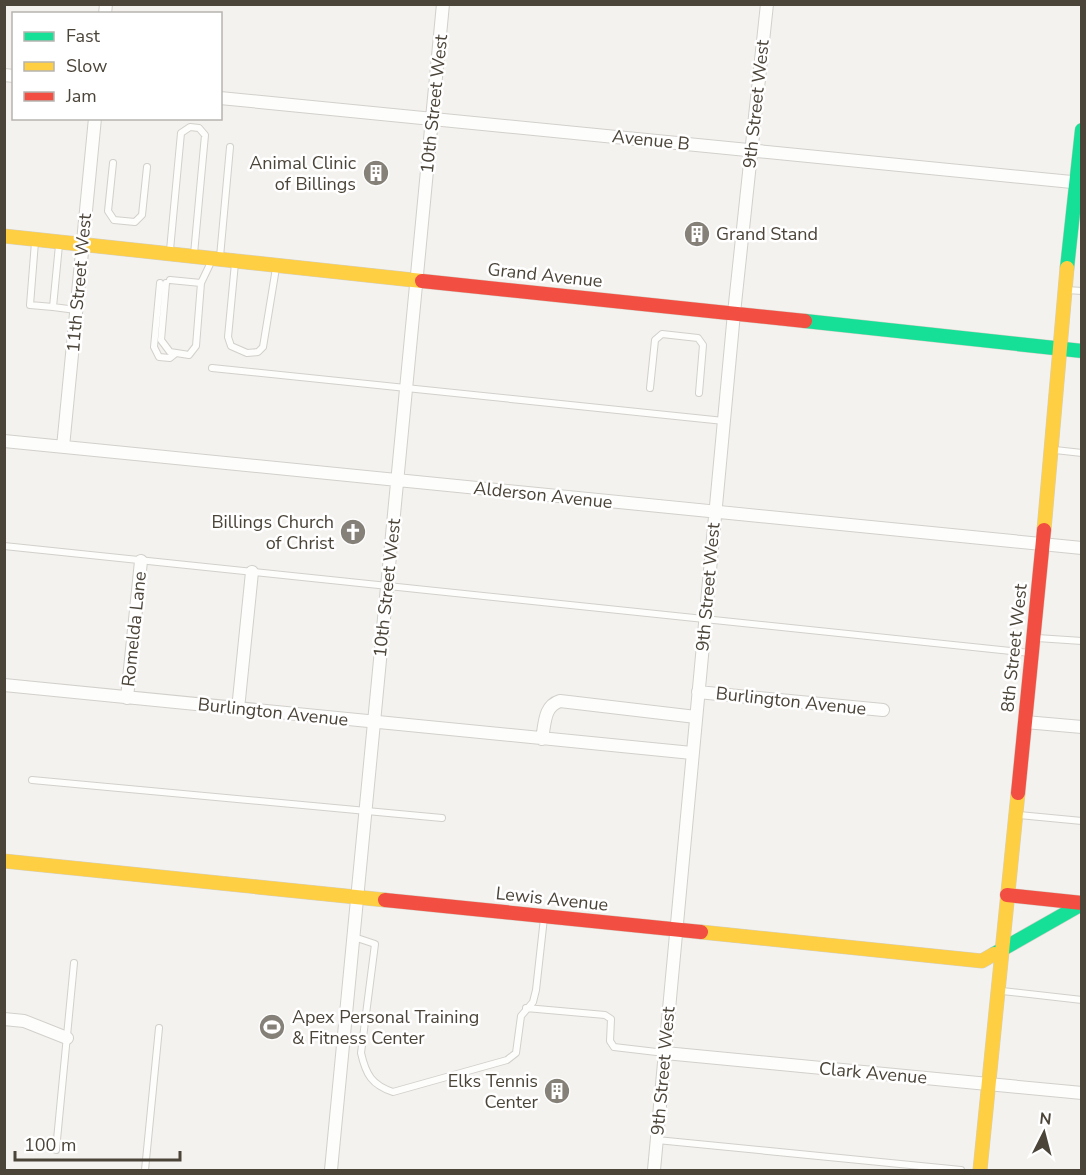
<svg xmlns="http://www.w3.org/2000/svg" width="1086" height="1175" font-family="'Nunito Sans',sans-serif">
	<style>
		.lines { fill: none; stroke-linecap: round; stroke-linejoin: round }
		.lane-casing { stroke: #d2d0cb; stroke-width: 8 }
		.street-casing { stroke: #d2d0cb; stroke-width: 14 }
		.fast-casing { stroke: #d3cfc5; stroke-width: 15 }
		.slow-casing { stroke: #d3cfc5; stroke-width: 15 }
		.jam-casing { stroke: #d3cfc5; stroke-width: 15 }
		.lane { stroke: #fdfdfc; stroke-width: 6 }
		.street { stroke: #fdfdfc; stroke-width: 12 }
		.fast { stroke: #16e098; stroke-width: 14 }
		.slow { stroke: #ffcf43; stroke-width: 14 }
		.jam { stroke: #f24e42; stroke-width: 14 }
		.labels { text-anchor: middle; stroke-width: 5; stroke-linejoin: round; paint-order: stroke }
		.street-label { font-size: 18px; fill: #4b4439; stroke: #fff }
		.poi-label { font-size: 18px; fill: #4b4439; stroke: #fff; text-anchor: end }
	</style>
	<rect width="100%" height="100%" fill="#f4f2ee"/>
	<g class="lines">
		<g class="lane-casing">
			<path id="lane" d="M113 163 108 211 114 220 135 222 142 215 147 167
				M35 242 30 305 53 307 59 245
				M170 250 181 133 190 127 199 128 205 135 194 254
				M220 257 230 147
				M235 263 228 337 231 346 247 353 258 352 263 347 276 268
				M170 280 201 283
				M160 283 154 347 159 357 170 358 175 354
				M166 283 161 340 170 352 189 355 196 346 201 283 212 260
				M1067 290 1082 291
				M53 307 76 310
				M212 368 724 421
				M650 388 655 340 662 334 698 338 703 345 699 393
				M1055 450 1082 453
				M4 546 1030 653
				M1037 638 1082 641
				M32 780 442 818
				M1019 815 1082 821
				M354 937 375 944 361 1053C366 1075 372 1085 393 1092L507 1060 516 1053 521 1016 533 1002 536 990 544 918
				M1002 991 1082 1000
				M526 1008 605 1015 611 1019 610 1041 614 1047 665 1053
				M657 1140 961 1170
				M56 1150 74 963
				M145 1170 159 1028"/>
		</g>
		<g class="street-casing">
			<path id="street" d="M105 14 106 4
				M4 75 14 76
				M220 98 1082 183
				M4 441 1082 548
				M63 447 95 118
				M4 685 692 753
				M698 692 883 710
				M127 698 141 561
				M238 709 252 572
				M1025 722 1082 727
				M542 739C545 723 544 706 560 701L696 717
				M4 1019 24 1021 67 1038
				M665 1053 1082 1093
				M331 1170 443 4
				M654 1170 734 313 767 4"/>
		</g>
		<g class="fast-casing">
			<path id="fast" d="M1067 268 1082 130
				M805 321 1082 351
				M994 954 1082 904"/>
		</g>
		<g class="slow-casing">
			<path id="slow" d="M4 236 422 281
				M1044 530 1067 268
				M4 861 385 900
				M701 932 982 961 994 954
				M980 1170 1018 793"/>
		</g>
		<g class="jam-casing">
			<path id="jam" d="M422 281 805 321
				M1018 793 1044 530
				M1007 895 1082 903
				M385 900 701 932"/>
		</g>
		<use href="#lane" class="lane"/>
		<use href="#street" class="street"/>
		<use href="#fast" class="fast"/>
		<use href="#slow" class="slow"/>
		<use href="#jam" class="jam"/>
	</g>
	<defs>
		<g id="building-disc" transform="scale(1.35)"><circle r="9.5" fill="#868178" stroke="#fff"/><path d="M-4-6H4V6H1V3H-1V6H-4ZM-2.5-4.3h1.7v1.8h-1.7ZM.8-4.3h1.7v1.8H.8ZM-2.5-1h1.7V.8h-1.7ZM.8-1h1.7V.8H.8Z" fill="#fff"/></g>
		<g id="church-disc" transform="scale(1.35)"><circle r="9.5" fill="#868178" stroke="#fff"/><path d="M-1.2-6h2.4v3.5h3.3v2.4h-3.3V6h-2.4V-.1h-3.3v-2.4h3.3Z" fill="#fff"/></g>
		<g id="stadium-disc" transform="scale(1.35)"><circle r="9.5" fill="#868178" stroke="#fff"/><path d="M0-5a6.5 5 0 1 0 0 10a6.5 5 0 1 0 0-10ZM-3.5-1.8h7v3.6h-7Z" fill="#fff"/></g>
	</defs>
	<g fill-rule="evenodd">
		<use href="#building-disc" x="376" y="173"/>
		<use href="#building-disc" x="697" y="234"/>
		<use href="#church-disc" x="353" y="532"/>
		<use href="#stadium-disc" x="272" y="1027"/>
		<use href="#building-disc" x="557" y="1091"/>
	</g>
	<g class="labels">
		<g class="street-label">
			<text transform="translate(434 104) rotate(-84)" y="6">10th Street West</text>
			<text transform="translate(756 104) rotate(-84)" y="6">9th Street West</text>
			<text transform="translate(651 140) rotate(6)" y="6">Avenue B</text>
			<text transform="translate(545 275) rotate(6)" y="6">Grand Avenue</text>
			<text transform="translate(79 283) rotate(-85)" y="6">11th Street West</text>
			<text transform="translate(543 495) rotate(6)" y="6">Alderson Avenue</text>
			<text transform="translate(708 587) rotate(-85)" y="6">9th Street West</text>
			<text transform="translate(387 588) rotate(-84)" y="6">10th Street West</text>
			<text transform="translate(134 629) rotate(-84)" y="6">Romelda Lane</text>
			<text transform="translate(1014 648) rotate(-84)" y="6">8th Street West</text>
			<text transform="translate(791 701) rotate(6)" y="6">Burlington Avenue</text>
			<text transform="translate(273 712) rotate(6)" y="6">Burlington Avenue</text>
			<text transform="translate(552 899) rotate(6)" y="6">Lewis Avenue</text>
			<text transform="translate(663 1071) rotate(-85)" y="6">9th Street West</text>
			<text transform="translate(873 1073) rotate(5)" y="6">Clark Avenue</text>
		</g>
		<g class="poi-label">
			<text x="356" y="169">Animal Clinic<tspan x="356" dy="21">of Billings</tspan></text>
			<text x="716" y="240" text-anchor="start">Grand Stand</text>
			<text x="334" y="528">Billings Church<tspan x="334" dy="21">of Christ</tspan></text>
			<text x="292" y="1023" text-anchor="start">Apex Personal Training<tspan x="292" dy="21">&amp; Fitness Center</tspan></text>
			<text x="538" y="1087">Elks Tennis<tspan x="538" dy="21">Center</tspan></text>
		</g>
	</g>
	<rect width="1086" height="1175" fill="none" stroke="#4b4439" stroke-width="12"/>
	<rect x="12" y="12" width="210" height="108" fill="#ffffff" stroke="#b7b4b0" stroke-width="1.5"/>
	<rect x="24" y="32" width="30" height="9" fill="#16e098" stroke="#b7b4b0" stroke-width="1.5"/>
	<text x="66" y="42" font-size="18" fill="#4b4439">Fast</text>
	<rect x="24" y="62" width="30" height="9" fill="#ffcf43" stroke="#b7b4b0" stroke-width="1.5"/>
	<text x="66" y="72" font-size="18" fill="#4b4439">Slow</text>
	<rect x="24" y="92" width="30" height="9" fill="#f24e42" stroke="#b7b4b0" stroke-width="1.5"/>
	<text x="66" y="102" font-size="18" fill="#4b4439">Jam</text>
	<g transform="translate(1044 1133) rotate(6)" stroke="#ffffff" stroke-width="4.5" paint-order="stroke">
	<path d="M0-4.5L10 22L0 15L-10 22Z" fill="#4b4439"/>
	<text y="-9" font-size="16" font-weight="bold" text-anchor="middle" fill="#4b4439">N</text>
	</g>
	<path d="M15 1151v9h165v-9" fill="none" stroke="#4b4439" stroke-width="3"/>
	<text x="24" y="1151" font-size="18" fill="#4b4439" stroke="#ffffff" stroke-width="4.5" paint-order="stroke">100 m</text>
</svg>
